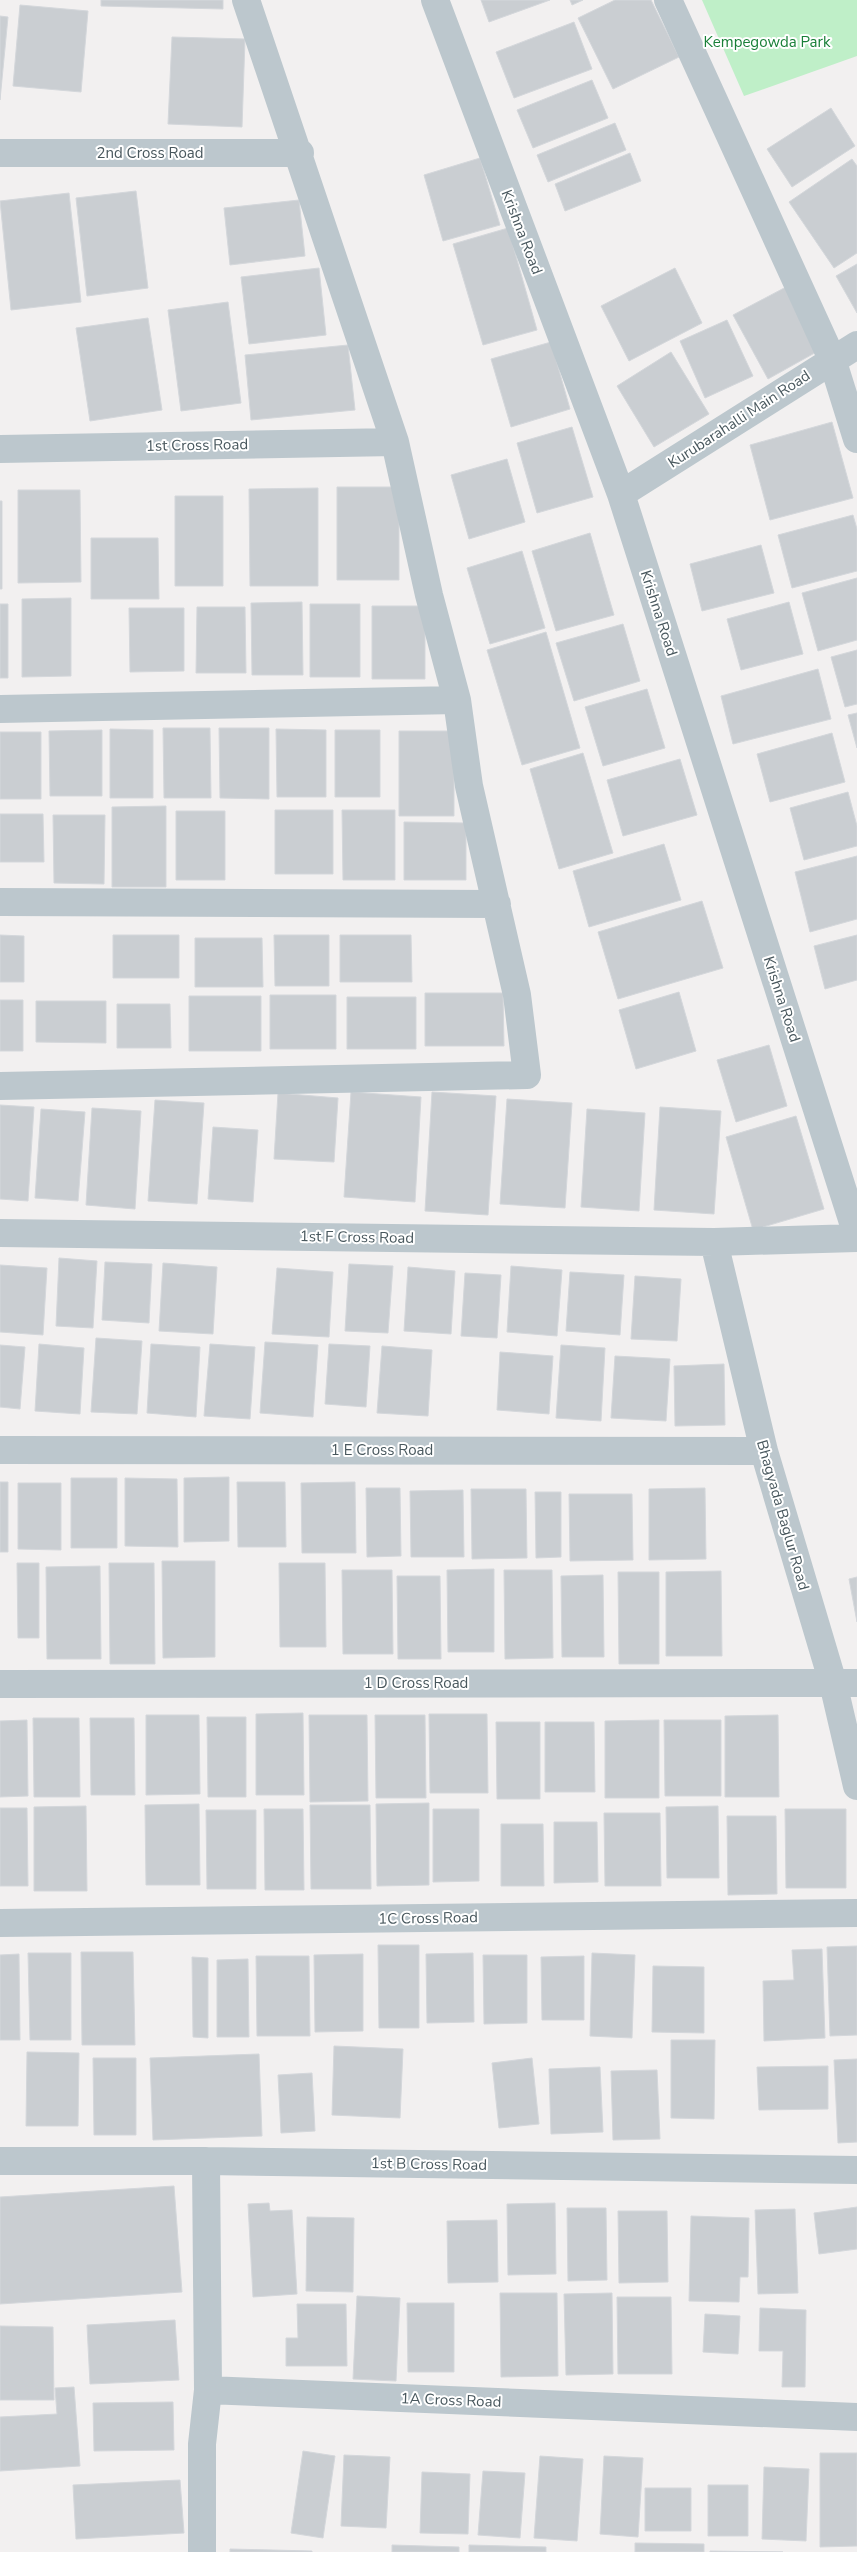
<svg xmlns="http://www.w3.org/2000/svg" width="857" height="2552" font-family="'Nunito Sans',sans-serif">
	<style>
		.green { fill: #bfefc8 }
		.building { fill: #caced2; stroke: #d4d7db }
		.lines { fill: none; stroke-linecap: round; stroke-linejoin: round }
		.minor { stroke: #bcc7cd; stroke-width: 28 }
		.labels { text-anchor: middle; stroke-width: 4; stroke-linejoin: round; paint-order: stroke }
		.park-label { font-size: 15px; fill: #187f37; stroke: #fff }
		.street-label { font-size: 15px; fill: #48575d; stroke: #fff }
	</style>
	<rect width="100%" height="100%" fill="#f2f0f0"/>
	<path class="green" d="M702 0H857V56L744 96Z"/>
	<path class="building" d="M101 0H223V9L101 6Z
		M481 0H550L489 22Z
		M570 0H583L572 5Z
		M615 0H651L679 57 613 89 578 18Z
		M20 5 88 11 81 92 13 86Z
		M0 16 8 17 0 100Z
		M574 22 592 69 514 98 496 52Z
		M172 37 245 39 242 127 168 124Z
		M592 80 608 118 533 148 517 110Z
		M831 108 855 146 792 187 767 149Z
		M615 123 626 150 548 182 537 155Z
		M630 153 641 181 565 211 555 184Z
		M480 158 500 225 443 241 424 175Z
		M852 159 857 166V253L834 268 789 202Z
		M136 191 148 288 87 296 76 198Z
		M69 193 81 302 11 310 0 201Z
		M299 200 305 256 230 265 224 208Z
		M508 228 537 330 483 345 453 244Z
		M857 264V313L836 276Z
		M319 268 326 335 249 344 241 277Z
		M675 268 702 323 629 361 601 306Z
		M786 287 820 350 768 379 733 315Z
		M228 302 241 403 181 411 168 310Z
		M148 318 162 410 90 421 76 328Z
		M727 320 753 376 705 398 680 341Z
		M551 342 570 409 511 427 491 359Z
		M348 345 355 410 251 420 245 355Z
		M671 352 709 414 654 447 617 386Z
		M832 422 853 498 770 520 750 445Z
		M572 427 593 497 537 513 517 443Z
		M507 459 525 522 469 539 451 475Z
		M337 487H399V580H337Z
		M318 488V586H250L249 489Z
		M18 490H80L81 582 18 583Z
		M175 496H223V586H175Z
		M0 501H2V589H0Z
		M853 515 857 529V571L792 588 778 535Z
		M590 533 614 615 556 631 532 551Z
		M91 538H158L159 599H91Z
		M761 545 774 593 702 611 690 564Z
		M522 551 545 628 490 644 467 568Z
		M857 578V640L818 651 802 593Z
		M71 598V676L22 677V599Z
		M302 602 303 675H252L251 603Z
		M789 602 803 654 741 670 727 619Z
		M0 604H8V678H0Z
		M310 604H360V677H310Z
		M372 606H425V679H372Z
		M197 607H245L246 673H196Z
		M129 608H184V671L130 672Z
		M623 624 640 681 574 701 556 643Z
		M546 632 580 748 522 765 487 650Z
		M857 650V704L845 707 831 657Z
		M818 669 831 719 733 744 721 696Z
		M647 689 665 748 603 766 585 707Z
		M857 713V748L848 715Z
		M163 728H210L211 798H164Z
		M219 728H269V799L220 798Z
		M110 729 153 730V798H110Z
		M276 729 326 730V797H277Z
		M102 730V796H50L49 731Z
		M335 730H380V797H335Z
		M399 731H454V816H399Z
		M0 732H41V799H0Z
		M832 733 845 782 770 802 757 754Z
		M583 753 613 853 559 869 530 769Z
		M680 759 697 815 623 836 607 780Z
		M848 792 857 826V846L804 860 790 808Z
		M166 806V887H112V807Z
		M275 810H333V874H275Z
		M342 810H395V880H343Z
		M176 811H225V880H176Z
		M0 814H43L44 862H0Z
		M53 815H105L104 884 54 883Z
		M404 822 466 823V880H404Z
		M664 844 681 900 589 927 573 871Z
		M857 856V919L810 932 795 872Z
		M702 901 723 968 618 999 598 932Z
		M0 935 24 936V982H0Z
		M113 935H179V978H113Z
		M274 935H329V986H275Z
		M340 935H411L412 982H340Z
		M857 935V980L825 989 814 946Z
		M195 938H262L263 987H195Z
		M679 992 696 1051 636 1069 619 1010Z
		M425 993H503L504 1046H425Z
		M270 995H336V1049H270Z
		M189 996H261V1051H189Z
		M347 997H416V1049H347Z
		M0 1000H23V1051H0Z
		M36 1001H106V1043L36 1042Z
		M117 1004H170L171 1048H117Z
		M769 1045 787 1106 736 1122 717 1060Z
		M351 1092 421 1097 415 1202 344 1197Z
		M432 1092 496 1096 488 1215 425 1211Z
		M278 1093 338 1098 334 1162 274 1159Z
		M507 1099 572 1103 565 1208 500 1204Z
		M155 1100 204 1103 197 1204 148 1201Z
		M0 1105 34 1107 28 1201 0 1199Z
		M660 1107 721 1111 714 1214 654 1210Z
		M92 1108 141 1111 135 1209 86 1205Z
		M41 1109 85 1112 78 1201 35 1198Z
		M587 1109 645 1113 639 1211 581 1207Z
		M796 1116 824 1209 753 1230 726 1137Z
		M213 1127 258 1130 253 1202 208 1199Z
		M59 1258 97 1261 93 1328 56 1326Z
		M105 1262 152 1264 149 1323 102 1320Z
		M163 1263 217 1267 213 1334 159 1331Z
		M349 1264 393 1266 388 1333 345 1331Z
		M0 1265 47 1268 43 1335 0 1332Z
		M511 1266 562 1270 557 1336 507 1332Z
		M408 1267 455 1271 451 1334 404 1331Z
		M277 1268 333 1272 329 1337 272 1334Z
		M570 1272 624 1275 620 1335 566 1331Z
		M465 1273 501 1275 497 1338 461 1336Z
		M635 1276 681 1279 677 1341 631 1339Z
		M96 1338 142 1341 137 1414 91 1412Z
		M265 1342 318 1345 313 1417 260 1413Z
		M39 1344 84 1348 80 1414 35 1411Z
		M151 1344 200 1347 196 1417 147 1413Z
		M210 1344 255 1347 250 1419 204 1416Z
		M329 1344 370 1346 366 1407 325 1404Z
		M0 1345 25 1347 20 1409 0 1407Z
		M561 1345 605 1348 601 1421 556 1418Z
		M382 1346 432 1350 428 1416 377 1413Z
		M500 1352 553 1356 549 1414 497 1410Z
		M615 1356 670 1359 666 1421 611 1418Z
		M724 1364 725 1425 675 1426 674 1366Z
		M229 1477V1541L184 1542V1478Z
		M71 1478H117V1548H71Z
		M125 1478 177 1479 178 1547 125 1546Z
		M0 1482H8V1552H0Z
		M237 1482H285L286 1547H238Z
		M355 1482 356 1553H302L301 1483Z
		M18 1483H61V1550L18 1549Z
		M366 1488H400L401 1556 367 1557Z
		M705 1488 706 1559 649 1560V1489Z
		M471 1489H526L527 1558 472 1559Z
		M463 1490 464 1557H411L410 1491Z
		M535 1492H561V1557L536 1558Z
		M569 1494H632L633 1560 570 1561Z
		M162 1561H215V1657L163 1658Z
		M17 1563H39V1638H18Z
		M109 1563H154L155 1664H110Z
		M279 1563H325L326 1647H280Z
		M100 1566 101 1659H47L46 1567Z
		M494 1569V1652H448L447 1570Z
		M342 1570H392L393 1654H343Z
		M504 1570H552L553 1658 505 1659Z
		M721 1571 722 1656H666V1572Z
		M618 1572H659V1664H619Z
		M603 1575 604 1657H562L561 1576Z
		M397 1576H440L441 1659H398Z
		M857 1577V1622L849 1579Z
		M303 1713 304 1795H256V1714Z
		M429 1714H487L488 1793H430Z
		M146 1715H199L200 1794 146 1795Z
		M309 1715H367L368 1801 310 1802Z
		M375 1715H425L426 1798H376Z
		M778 1715 779 1797H725V1716Z
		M207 1717H246V1797H208Z
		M33 1718H79L80 1797H34Z
		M90 1718H134L135 1795H91Z
		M27 1720 28 1796 0 1797V1721Z
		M659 1720V1798H605V1721Z
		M664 1720H721V1796H665Z
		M496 1722H540V1799H497Z
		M545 1722H594L595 1792H545Z
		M429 1803V1885L377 1886 376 1804Z
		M199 1804 200 1885H146L145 1805Z
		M310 1805H370L371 1889H311Z
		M86 1806 87 1891H34V1807Z
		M718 1806 719 1878H667L666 1807Z
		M0 1808H27L28 1886H0Z
		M264 1809H303L304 1890H265Z
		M433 1809H479V1881L433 1882Z
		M785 1809H846V1888H786Z
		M206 1810H256V1889H207Z
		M604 1813H660L661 1886H605Z
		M727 1816H776L777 1894 728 1895Z
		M554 1822H597L598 1882 554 1883Z
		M501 1824H543L544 1886H501Z
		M378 1945H419V2028H379Z
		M857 1946V2035L830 2036 827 1947Z
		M822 1949 825 2038 764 2041 763 1981 794 1980 792 1950Z
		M81 1952H133L135 2045H82Z
		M28 1953H71V2040H30Z
		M473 1953 474 2022 427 2023 426 1954Z
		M592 1953 635 1955 632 2038 590 2036Z
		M19 1954 20 2040H0V1955Z
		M363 1954V2031L315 2032 314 1955Z
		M483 1955H527V2023L484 2024Z
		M256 1956H309L310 2036H257Z
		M584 1956V2020H542L541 1957Z
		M192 1957 208 1958V2038L193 2037Z
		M248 1959 249 2037H217V1960Z
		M653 1966 704 1967V2033L652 2032Z
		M671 2040H715L714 2119 671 2118Z
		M334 2046 403 2049 400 2118 332 2115Z
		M27 2052 79 2053 78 2126H26Z
		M259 2054 262 2136 153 2140 150 2058Z
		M93 2058H136V2135H94Z
		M532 2058 539 2124 499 2128 492 2063Z
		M857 2059V2142L838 2143 834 2060Z
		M828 2066V2109L759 2110 757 2067Z
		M600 2067 603 2132 551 2134 549 2069Z
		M657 2070 660 2139 613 2140 611 2071Z
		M312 2073 315 2131 281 2133 278 2075Z
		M174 2186 182 2292 0 2304V2197Z
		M269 2203 270 2211 292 2210 297 2294 253 2297 248 2204Z
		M555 2203 556 2274 508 2275 507 2204Z
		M857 2207V2249L819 2254 814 2213Z
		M567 2208H606L607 2280 568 2281Z
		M795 2209 798 2293 758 2294 755 2210Z
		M618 2211H667L668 2282 619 2283Z
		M691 2216 749 2218 748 2277H740L739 2302 689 2301Z
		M307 2217 354 2218 353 2292 306 2291Z
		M497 2220 498 2282 448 2283 447 2221Z
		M500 2293H557L558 2376 501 2377Z
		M612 2293 613 2374 566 2375 564 2294Z
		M357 2296 400 2298 396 2381 353 2379Z
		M617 2297H671L672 2374H618Z
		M407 2303H454V2372H408Z
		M297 2304H346L347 2366H286V2338H298Z
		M760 2308 806 2310 805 2387H782L783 2351H759Z
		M705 2314 740 2316 738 2354 703 2352Z
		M175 2320 179 2380 90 2384 87 2325Z
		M0 2326 53 2327 54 2400H0Z
		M74 2387 80 2466 0 2471V2417L57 2414 55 2388Z
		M173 2402 174 2450 94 2451 93 2403Z
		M303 2451 335 2456 323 2538 291 2533Z
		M820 2453H857V2546L820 2547Z
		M344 2455 390 2457 386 2528 341 2526Z
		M540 2456 583 2459 577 2541 534 2538Z
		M604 2456 643 2458 638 2537 600 2534Z
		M764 2467 809 2469 806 2541 762 2539Z
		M483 2471 525 2473 520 2538 478 2535Z
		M422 2472 470 2474 468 2534 420 2533Z
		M180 2480 184 2533 76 2539 73 2485Z
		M708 2485H748V2536H708Z
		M645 2488H691V2531H645Z
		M635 2543 704 2544V2552H635Z
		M392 2545 459 2547V2552H392Z
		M469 2545 546 2547V2552H469Z
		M230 2549 312 2551V2552H230Z
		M710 2551 783 2552H710Z"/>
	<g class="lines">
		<path class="minor" d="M435 0 621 494 857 1235
			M668 0 832 359 857 439
			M0 153H300
			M0 449 395 442
			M621 494 857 345
			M0 709 457 700
			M0 902 497 904
			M0 1086 527 1075 517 995 469 786 457 700 429 595 395 442 246 0
			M0 1233 714 1242 857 1238
			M714 1242 764 1451 833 1683 857 1786
			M0 1450 764 1451
			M0 1684 857 1683
			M0 1923 857 1913
			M0 2161H206L857 2170
			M206 2161 208 2390
			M202 2552V2444L208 2390 857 2417"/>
	</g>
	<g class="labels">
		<g class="park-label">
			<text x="767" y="47">Kempegowda Park</text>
		</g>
		<g class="street-label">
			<text x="150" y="158">2nd Cross Road</text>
			<text transform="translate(522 232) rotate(69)" y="5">Krishna Road</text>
			<text transform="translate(739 419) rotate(-33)" y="5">Kurubarahalli Main Road</text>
			<text transform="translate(197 445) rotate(-1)" y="5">1st Cross Road</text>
			<text transform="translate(659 613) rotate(72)" y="5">Krishna Road</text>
			<text transform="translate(782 999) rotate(72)" y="5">Krishna Road</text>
			<text transform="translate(357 1237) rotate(1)" y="5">1st F Cross Road</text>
			<text x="382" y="1455">1 E Cross Road</text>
			<text transform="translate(783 1515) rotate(74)" y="5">Bhagyada Baglur Road</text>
			<text x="416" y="1688">1 D Cross Road</text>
			<text transform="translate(428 1918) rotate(-1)" y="5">1C Cross Road</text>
			<text transform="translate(429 2164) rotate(1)" y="5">1st B Cross Road</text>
			<text transform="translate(451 2400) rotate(2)" y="5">1A Cross Road</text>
		</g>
	</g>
</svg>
